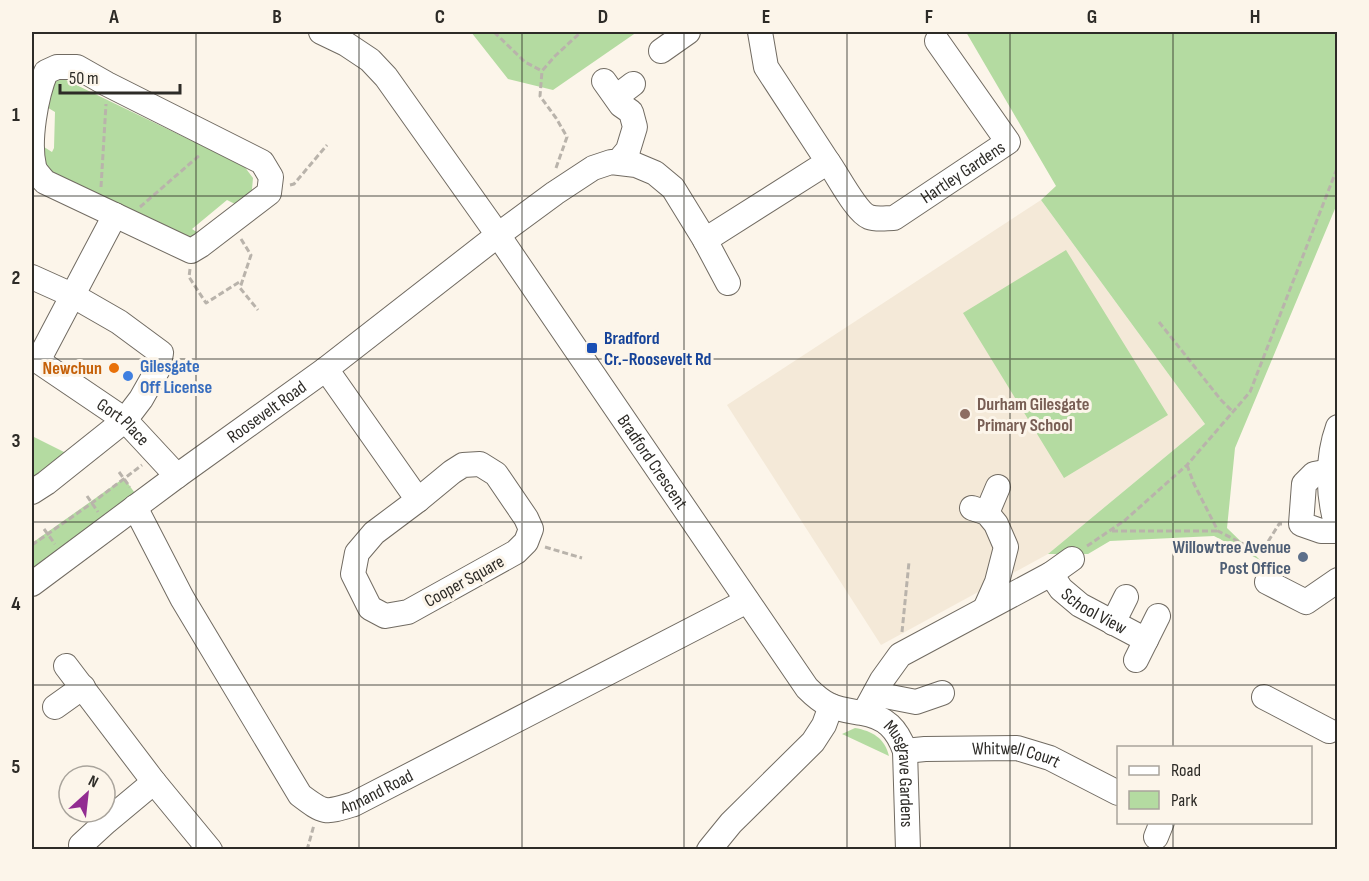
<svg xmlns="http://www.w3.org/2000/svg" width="1369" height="881" font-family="'Sofia Sans Condensed',sans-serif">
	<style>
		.built { fill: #f4e9d8 }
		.green { fill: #b4dba1 }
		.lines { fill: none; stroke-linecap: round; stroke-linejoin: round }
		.minor-casing { stroke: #716b62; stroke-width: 26 }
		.path { stroke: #b9b3ab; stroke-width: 3; stroke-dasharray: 6 3; stroke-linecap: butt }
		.minor { stroke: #fff; stroke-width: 24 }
		.grid { fill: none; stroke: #2d2b27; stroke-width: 1.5; stroke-opacity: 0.55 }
		.transit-dot { fill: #1a4fb4; stroke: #fcf5ea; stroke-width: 2 }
		.food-dot { fill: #e8710a; stroke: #fcf5ea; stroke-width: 2 }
		.shop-dot { fill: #3f7fe0; stroke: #fcf5ea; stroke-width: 2 }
		.education-dot { fill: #8d6e63; stroke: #fcf5ea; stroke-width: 2 }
		.service-dot { fill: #5c6f8a; stroke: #fcf5ea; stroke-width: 2 }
		.labels { text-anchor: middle; stroke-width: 6; stroke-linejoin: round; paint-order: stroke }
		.street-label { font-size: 18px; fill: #2d2b27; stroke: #fcf5ea }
		.transit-label { font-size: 18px; font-weight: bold; fill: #164399; stroke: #fcf5ea; text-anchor: start }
		.shop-label { font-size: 18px; font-weight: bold; fill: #366cbe; stroke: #fcf5ea; text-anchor: start }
		.food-label { font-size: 18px; font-weight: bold; fill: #c56008; stroke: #fcf5ea; text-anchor: end }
		.education-label { font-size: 18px; font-weight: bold; fill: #785e54; stroke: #fcf5ea; text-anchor: start }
		.service-label { font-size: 18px; font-weight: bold; fill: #4e5e75; stroke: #fcf5ea; text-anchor: end }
		.neatline { fill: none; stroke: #2d2b27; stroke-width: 2 }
		.grid-label { font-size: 20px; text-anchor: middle; font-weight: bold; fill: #2d2b27 }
	</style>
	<rect width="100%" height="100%" fill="#fcf5ea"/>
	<path class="built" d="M1041 200 1205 424 1048 554 881 645 727 405Z"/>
	<path class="green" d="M471 32H637L553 90 508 79Z
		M966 32H1337V204L1235 448 1227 528 1260 560 1214 536 1110 541 1088 554H1048L1205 424 1041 200 1056 186Z
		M64 79 244 166 253 178 251 200 243 208 227 200 192 229 203 236 193 243 50 178 40 147H44L52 152 54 148 55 112 40 103 47 83Z
		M1066 250 1168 415 1064 478 963 313Z
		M32 436 66 453 32 480Z
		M124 478 137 496 32 568V543Z
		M855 728C872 731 885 738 889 756L842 734Z"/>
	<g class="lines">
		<g class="minor-casing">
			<g id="minor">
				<path id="s1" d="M321 32 346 44 370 60 386 77 498 235 807 688C814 695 821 701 829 705 839 710 851 711 862 713 886 717 897 729 905 751L908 850"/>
				<path d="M661 51 688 32"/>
				<path d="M57 67H77L107 84 262 162 271 177 269 193 201 245 191 251 45 182C41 177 35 172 34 166 28 141 36 96 46 72Z"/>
				<path d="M604 81 621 105 631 112 635 127 628 150 618 162"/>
				<path d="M616 97 633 84"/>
				<path id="s2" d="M828 162C837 174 856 212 869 217 877 220 886 218 894 218L1008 142 937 41"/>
				<path d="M705 240 828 162 766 67 760 32"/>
				<path d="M32 277 72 295 119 322 161 353 158 369 141 399 125 420 46 483 32 492"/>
				<path id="s3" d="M32 357 125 420 177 476"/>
				<path d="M38 361 115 215"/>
				<path d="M326 369 418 500"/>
				<path d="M1338 427C1326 460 1328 498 1338 531"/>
				<path d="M480 464 496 474 526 518 531 529 526 542 516 552 408 612 385 616 370 608 353 574 357 553 374 533 418 500 452 472 463 465Z"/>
				<path d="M1330 471 1314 474 1304 484 1301 524 1321 531H1338"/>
				<path id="s4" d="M135 507 182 598 300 795C325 814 325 813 354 804L747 601"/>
				<path d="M972 508 987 513 996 524 1006 547 997 582 985 609"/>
				<path d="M987 513 998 487"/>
				<path id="s5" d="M1051 574 1061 589 1080 605 1146 640"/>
				<path d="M1267 582 1306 602 1338 580"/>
				<path id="s6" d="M32 584 177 476 326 369 498 235 555 193 593 168 611 162 636 165 655 173 673 188 705 240 728 283"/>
				<path d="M1113 623 1126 597"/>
				<path d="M1136 660 1158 616"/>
				<path d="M66 666 154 782 210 850"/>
				<path d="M875 694 916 702 942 693"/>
				<path d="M1264 697 1329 731"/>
				<path d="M55 707 83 687"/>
				<path d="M864 713 882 680 900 655 1051 574 1072 559"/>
				<path id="s7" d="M905 751 925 749 1017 748 1050 758 1118 793"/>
				<path d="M1156 837 1162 822"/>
				<path d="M81 845 106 822 154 782"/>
				<path d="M709 850 731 823 813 742 824 725 831 706"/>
			</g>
		</g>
		<path class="path" d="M494 32 525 62 542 71
			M556 168 567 137 556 118 540 96 542 71 555 56 581 32
			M290 185 294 184 327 145
			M101 187 106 104
			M140 207 201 154
			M241 239 251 255 240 288 258 310
			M190 269 189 277 206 303 241 281
			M1159 322 1221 400 1233 412
			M1187 465 1194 484 1218 531 1261 553 1279 524H1282
			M119 472 130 487
			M87 496 98 512
			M44 529 55 544
			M1112 531H1218
			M32 545 92 503 142 465
			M1087 546 1124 521 1187 465 1250 392 1338 166
			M545 547 582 558
			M902 632 909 562
			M307 850 314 825"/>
		<use href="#minor" class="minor"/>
	</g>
	<path class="grid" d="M196 32V850M359 32V850M522 32V850M684 32V850M847 32V850M1010 32V850M1173 32V748M32 196H1338M32 359H1338M32 522H1338M32 685H1338M1173 822V850"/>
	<rect class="transit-dot" x="586" y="342" width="12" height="12" rx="3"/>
	<circle class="food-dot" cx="114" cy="368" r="6"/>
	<circle class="shop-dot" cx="128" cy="376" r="6"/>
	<circle class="education-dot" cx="965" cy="414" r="6"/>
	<circle class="service-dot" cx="1303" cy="557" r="6"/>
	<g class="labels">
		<g class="street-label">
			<text dy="6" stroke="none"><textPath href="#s2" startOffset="177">Hartley Gardens</textPath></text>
			<text dy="6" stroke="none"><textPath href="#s6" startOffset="291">Roosevelt Road</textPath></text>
			<text dy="6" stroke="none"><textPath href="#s3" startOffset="112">Gort Place</textPath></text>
			<text dy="6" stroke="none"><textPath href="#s1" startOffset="548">Bradford Crescent</textPath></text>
			<text transform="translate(464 581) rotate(-29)" y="6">Cooper Square</text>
			<text dy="6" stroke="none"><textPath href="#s5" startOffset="58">School View</textPath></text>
			<text dy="6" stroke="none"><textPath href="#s7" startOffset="112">Whitwell Court</textPath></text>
			<text dy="6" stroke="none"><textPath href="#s1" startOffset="966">Musgrave Gardens</textPath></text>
			<text dy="6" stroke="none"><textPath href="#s4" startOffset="417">Annand Road</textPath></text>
		</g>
		<g class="transit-label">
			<text x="604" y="344">Bradford<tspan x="604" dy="21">Cr.-Roosevelt Rd</tspan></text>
		</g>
		<g class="shop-label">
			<text x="140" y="372">Gilesgate<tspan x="140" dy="21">Off License</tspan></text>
		</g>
		<g class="food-label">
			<text x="102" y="374">Newchun</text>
		</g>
		<g class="education-label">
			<text x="977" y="410">Durham Gilesgate<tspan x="977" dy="21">Primary School</tspan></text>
		</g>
		<g class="service-label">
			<text x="1291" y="553">Willowtree Avenue<tspan x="1291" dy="21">Post Office</tspan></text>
		</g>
	</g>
	<rect width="1369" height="881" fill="none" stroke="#fcf5ea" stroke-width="66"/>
	<rect x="1117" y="746" width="195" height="78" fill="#fcf5ea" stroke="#a9a49c" stroke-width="1.5"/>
	<rect x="1129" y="766" width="30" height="9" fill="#ffffff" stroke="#a9a49c" stroke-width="1.5"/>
	<text x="1171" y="776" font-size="18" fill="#2d2b27">Road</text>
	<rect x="1129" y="791" width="30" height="18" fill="#b4dba1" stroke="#a9a49c" stroke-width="1.5"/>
	<text x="1171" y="806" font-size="18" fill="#2d2b27">Park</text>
	<g transform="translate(87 794) rotate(27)"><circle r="28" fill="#fcf5ea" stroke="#a9a49c" stroke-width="1.5"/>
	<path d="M0-4.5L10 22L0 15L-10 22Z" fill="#922c91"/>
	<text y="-9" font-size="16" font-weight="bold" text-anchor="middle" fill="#2d2b27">N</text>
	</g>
	<path d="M60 84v9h120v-9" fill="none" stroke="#2d2b27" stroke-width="3"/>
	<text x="69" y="84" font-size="18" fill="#2d2b27" stroke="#fcf5ea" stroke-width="4.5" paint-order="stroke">50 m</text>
	<rect x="33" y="33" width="1303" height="815" class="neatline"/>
	<g class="grid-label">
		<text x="114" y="23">A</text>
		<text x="277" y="23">B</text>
		<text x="440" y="23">C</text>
		<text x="603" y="23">D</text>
		<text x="766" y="23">E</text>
		<text x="929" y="23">F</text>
		<text x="1092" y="23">G</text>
		<text x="1255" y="23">H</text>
		<text x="16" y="121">1</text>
		<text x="16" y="284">2</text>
		<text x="16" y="447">3</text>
		<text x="16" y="610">4</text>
		<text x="16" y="773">5</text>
	</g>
</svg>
